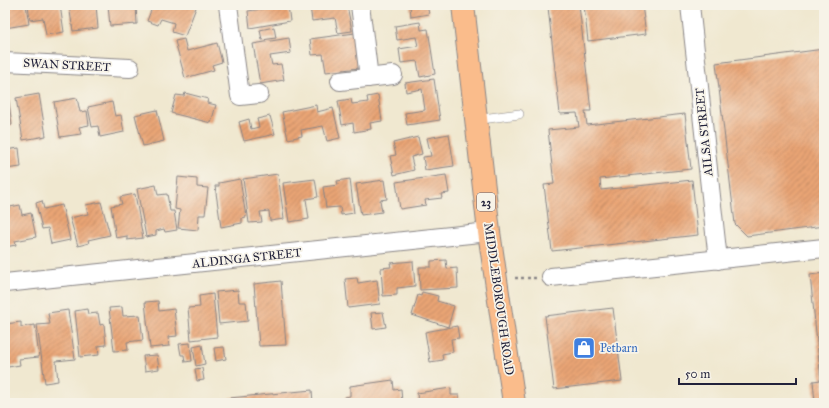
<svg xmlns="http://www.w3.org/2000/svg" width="829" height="408" font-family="'IM FELL Great Primer',serif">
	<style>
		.building { fill: url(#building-hatch) }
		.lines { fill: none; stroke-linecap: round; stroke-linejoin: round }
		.lane-casing { stroke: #898586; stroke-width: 10 }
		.street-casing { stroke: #898586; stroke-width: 20 }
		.primary-casing { stroke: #898586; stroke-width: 24 }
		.path { stroke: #898586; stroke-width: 2.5; stroke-dasharray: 3 3; stroke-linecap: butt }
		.lane { stroke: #fff; stroke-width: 9 }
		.street { stroke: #fff; stroke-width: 18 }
		.primary { stroke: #fabc8b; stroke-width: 22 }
		.labels { text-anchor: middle; stroke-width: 3.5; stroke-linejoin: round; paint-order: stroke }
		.shield { fill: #f7f3e8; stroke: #62616f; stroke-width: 1 }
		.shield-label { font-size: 11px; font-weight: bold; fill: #22223b }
		.street-label { font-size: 12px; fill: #22223b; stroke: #f7f3e8 }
		.shop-label { font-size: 12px; fill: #366cbe; stroke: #f7f3e8; text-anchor: start }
	</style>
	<defs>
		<pattern id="building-hatch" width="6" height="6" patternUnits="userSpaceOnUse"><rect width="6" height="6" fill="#e9a475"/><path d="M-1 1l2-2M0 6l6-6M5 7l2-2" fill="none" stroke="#bc8561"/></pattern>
	</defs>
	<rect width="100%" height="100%" fill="#f7f3e8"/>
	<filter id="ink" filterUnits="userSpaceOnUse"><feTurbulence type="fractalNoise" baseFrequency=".025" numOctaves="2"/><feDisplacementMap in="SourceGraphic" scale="8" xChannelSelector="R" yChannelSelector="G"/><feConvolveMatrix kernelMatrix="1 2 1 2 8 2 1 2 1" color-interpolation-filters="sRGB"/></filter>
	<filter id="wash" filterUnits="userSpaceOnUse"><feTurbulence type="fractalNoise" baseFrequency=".012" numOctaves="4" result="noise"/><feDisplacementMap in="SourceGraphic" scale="16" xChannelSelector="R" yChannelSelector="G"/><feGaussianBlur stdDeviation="0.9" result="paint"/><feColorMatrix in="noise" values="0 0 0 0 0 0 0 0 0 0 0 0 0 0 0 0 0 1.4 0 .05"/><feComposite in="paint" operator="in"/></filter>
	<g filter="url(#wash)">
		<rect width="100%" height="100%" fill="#f0e8d0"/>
		<g id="blocks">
			<path class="building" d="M5 5H26L29 24 5 28Z
				M28 5H60L64 32 46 35 43 18 30 20Z
				M69 5H96L98 28 73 31Z
				M108 5H136L137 24 110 26Z
				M153 5H197L185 36 172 32 174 23 161 19 158 25 147 21Z
				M288 5 290 21 250 28 248 11Z
				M319 5H347L352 31 338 33 335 18 312 21 310 6Z
				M410 5H427L429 14 411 17Z
				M571 5H579L591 111H585L587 125 685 114 691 169 600 179 601 190 692 180 698 235 552 251 544 185 554 184 548 130 579 127 577 113 560 114 548 7Z
				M584 5H642L646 34 588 41Z
				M420 22 421 30 428 29 435 74 420 77 417 61 401 63 399 49 418 46 416 37 397 40 395 26Z
				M274 27 276 38 262 40 260 30Z
				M355 33 359 68 326 72 323 54 312 55 310 39Z
				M289 38 291 53 270 56 272 65 281 64 284 80 260 84 253 44Z
				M184 39 187 51 217 43 222 62 212 65 214 70 185 78 175 41Z
				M824 49V226L747 236 735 224 716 63Z
				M434 79 440 120 407 125 405 113 425 110 422 89 406 92 405 83Z
				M185 93 208 99 207 103 216 105 211 123 171 113 176 95 184 96Z
				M39 94 46 136 23 140 16 98Z
				M5 95H8L12 125 5 126Z
				M378 95 382 121 370 123 371 129 354 132 353 123 342 125 338 101 351 99 352 104 368 102 367 97Z
				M77 98 80 112 87 111 89 125 79 127 81 134 60 137 54 102Z
				M112 102 115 116 121 115 124 132 100 137 98 126 92 127 88 107Z
				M316 105 317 112 333 108 340 138 327 141 323 126 301 130 302 136 288 139 282 112Z
				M157 110 164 141 143 146 135 115Z
				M270 116 275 134 244 141 239 122 249 119 251 129 259 127 257 119Z
				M449 134 454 166 425 170 423 157 431 156 427 138Z
				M418 137 422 154 411 157 414 170 394 175 390 156 396 155 393 143Z
				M19 148 21 167 5 169V150Z
				M278 174 284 219 270 221 269 211 260 212 262 222 249 223 243 179Z
				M446 175 449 193 441 194 442 198 425 200 426 205 400 209 396 182Z
				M178 177 197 179V187L208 188 205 215H199L198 230 178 228 180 210 175 209Z
				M240 179 246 217 242 218V223L221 227 215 186H219V183Z
				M315 179 318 197 306 199 309 219 289 222 283 183Z
				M350 179 354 213 341 215 340 207 326 208 323 187 338 185 337 181Z
				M384 180 387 199 380 200 382 212 361 215 356 184Z
				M156 185 158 195 167 194 170 211H174L177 230 165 232 164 229 156 231V235L146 237 137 189Z
				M135 194 143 238 127 240V236L116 238 111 206 122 204 120 197Z
				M42 201 44 209 62 205 70 240 51 244 48 228 42 229 36 203Z
				M101 202 110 235 88 240 89 243 78 246 70 218 88 214 86 205Z
				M20 205 22 215 31 213 36 237 15 241 16 245 5 247V208Z
				M446 260 447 269 457 268 458 288 420 290 419 267H431V261Z
				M413 261 415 286 397 288V295L383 296 381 268 391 267 390 263Z
				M824 273V403H815L813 381 821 380 810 275Z
				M357 278 358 283 377 280 380 304 348 308 345 279Z
				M281 281 286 345 259 346 254 284Z
				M238 290 239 302H246L248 321 219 324 216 292Z
				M422 292 438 296 437 301 454 306 448 327 412 315 418 295 421 296Z
				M213 294 217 337 191 340 188 308 200 307 199 296Z
				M158 301 159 311 174 309 177 336 168 337 169 346 150 348 145 302Z
				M122 307 123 316 140 315 143 340 127 342 128 350 114 351 109 308Z
				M613 308 622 381 554 389 545 316Z
				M87 309 88 314 98 313 100 325 104 324 106 345 98 346 99 355 80 357 75 311Z
				M68 310 75 359 56 361 58 381 45 383 37 325 50 324 48 313Z
				M383 312 386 327 373 329 371 313Z
				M21 322V327L35 325 39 357 19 359 20 365 8 367 5 345V324Z
				M457 326 459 338 451 339 453 352 442 354 443 360 430 362 425 332Z
				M190 343 192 361 185 362 184 355H181L179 344Z
				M202 345 205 364 196 366 193 347Z
				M224 347 226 359 216 361 214 348Z
				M157 355 159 369 145 371 143 356Z
				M202 368 204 380 197 381 195 369Z
				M393 380 394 390 401 389 402 403H345V397L350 396V386Z
				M451 388V395H459L460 403H418L417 393Z
				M312 390 313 403H229V398Z"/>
		</g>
	</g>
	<g filter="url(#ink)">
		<use href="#blocks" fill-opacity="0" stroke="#898586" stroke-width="1"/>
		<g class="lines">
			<g class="lane-casing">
				<path id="lane" d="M475 120 519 114"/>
			</g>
			<g class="street-casing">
				<path id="street" d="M228 5 240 96 259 94
					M360 5 369 78
					M690 5 718 260
					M5 62 130 68
					M340 81 393 75
					M551 277 824 248
					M5 283 489 232"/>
			</g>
			<g class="primary-casing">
				<path id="primary" d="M463 5 489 232 514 403"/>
			</g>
			<path class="path" d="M515 278H536"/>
			<use href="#lane" class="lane"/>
			<use href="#street" class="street"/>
			<use href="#primary" class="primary"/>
		</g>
	</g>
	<defs>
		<g id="shop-square" transform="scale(1.15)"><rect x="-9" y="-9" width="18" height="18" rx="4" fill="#3f7fe0" stroke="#f7f3e8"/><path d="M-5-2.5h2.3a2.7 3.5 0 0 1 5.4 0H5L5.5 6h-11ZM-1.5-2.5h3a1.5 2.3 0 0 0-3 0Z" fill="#fff"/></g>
	</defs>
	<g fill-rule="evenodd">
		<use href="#shop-square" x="584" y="348"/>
	</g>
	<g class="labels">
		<rect class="shield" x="477" y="193" width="18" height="18" rx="3"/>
		<g class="shield-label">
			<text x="486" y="206">23</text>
		</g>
		<g class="street-label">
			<text transform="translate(67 65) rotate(3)" y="4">SWAN STREET</text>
			<text transform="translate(704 132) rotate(-96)" y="4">AILSA STREET</text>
			<text transform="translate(247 258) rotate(-6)" y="4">ALDINGA STREET</text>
			<text transform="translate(499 299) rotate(82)" y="4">MIDDLEBOROUGH ROAD</text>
		</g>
		<g class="shop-label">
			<text x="600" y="352">Petbarn</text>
		</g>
	</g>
	<rect width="829" height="408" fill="none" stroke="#f7f3e8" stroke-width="20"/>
	<path d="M679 378v6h117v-6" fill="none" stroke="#22223b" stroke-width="2"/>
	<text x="685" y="378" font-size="12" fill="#22223b" stroke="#f7f3e8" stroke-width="3" paint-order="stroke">50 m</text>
</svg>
